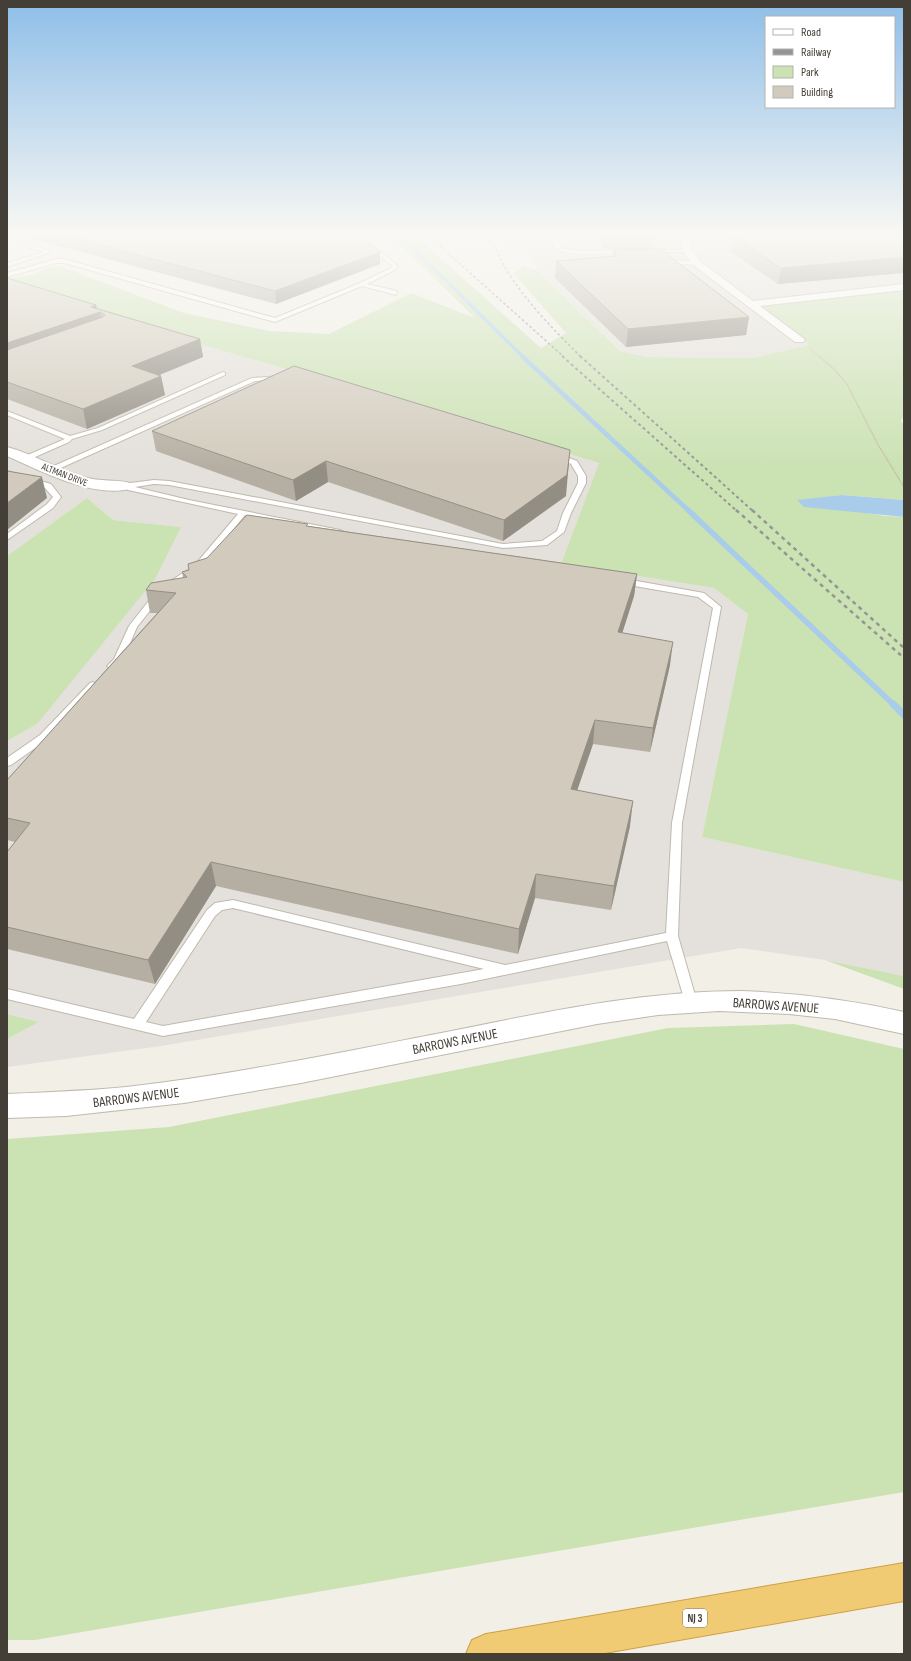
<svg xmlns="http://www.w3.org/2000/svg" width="911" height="1661" font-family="'Sofia Sans Condensed',sans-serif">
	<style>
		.industrial { fill: #e4e0db }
		.green { fill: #cbe2b3 }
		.water { fill: #a8cce9 }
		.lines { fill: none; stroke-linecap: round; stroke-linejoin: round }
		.stream-far3 { stroke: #a8cce9; stroke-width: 3.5 }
		.stream-far2 { stroke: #a8cce9; stroke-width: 4.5 }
		.stream-far1 { stroke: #a8cce9; stroke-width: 5.5 }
		.stream { stroke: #a8cce9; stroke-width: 7 }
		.service-casing { stroke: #bfb9ad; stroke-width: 2 }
		.minor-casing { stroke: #bfb9ad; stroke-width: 2 }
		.tertiary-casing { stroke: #bfb9ad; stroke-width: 2 }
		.motorway-casing { stroke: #cea044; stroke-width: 2 }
		.path-far1 { stroke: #bdb29d; stroke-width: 1; stroke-dasharray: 1 1; stroke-linecap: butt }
		.path { stroke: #bdb29d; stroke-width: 1.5; stroke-dasharray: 1 1; stroke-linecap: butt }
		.service { fill: #fff; fill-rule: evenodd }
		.minor { fill: #fff; fill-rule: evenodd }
		.tertiary { fill: #fff; fill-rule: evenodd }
		.motorway { fill: #f0cb73; fill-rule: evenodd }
		.rail-far2 { stroke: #959595; stroke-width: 1.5; stroke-dasharray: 2.5 2.5; stroke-linecap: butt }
		.rail-far1 { stroke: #959595; stroke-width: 2; stroke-dasharray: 3 3; stroke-linecap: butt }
		.rail { stroke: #959595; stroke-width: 2.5; stroke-dasharray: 4 4; stroke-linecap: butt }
		.wall { fill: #b5afa3 }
		.shaded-wall { fill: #938e84 }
		.building { fill: #d2cbbd; stroke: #938e84 }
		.labels { text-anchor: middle; stroke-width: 4; stroke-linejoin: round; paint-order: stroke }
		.far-street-label { font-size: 10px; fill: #443f36; stroke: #fff }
		.shield { fill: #fff; stroke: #7c7972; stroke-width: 1 }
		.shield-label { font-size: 11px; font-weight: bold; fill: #443f36 }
		.near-street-label { font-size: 14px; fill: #443f36; stroke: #fff }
	</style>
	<rect width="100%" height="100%" fill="#f2efe7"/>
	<path class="industrial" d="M499 236H904V287L751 301 809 345 753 358 646 357 620 351 537 270 531 257 501 240Z
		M7 289 383 397 599 463 561 564 714 588 748 614 702 837 904 882V976L825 960 741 948 161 1046 7 1067V1039L39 1022 7 1014V741L37 724 180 527 113 520 87 498 7 556Z"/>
	<path class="green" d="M391 236H416L541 348 566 333 514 274 523 266 537 270 620 351 646 357 753 358 809 345 751 301 904 287V415L901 421 904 425V500L842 495 797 501 885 516 904 517V882L702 837 748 614 714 588 561 564 599 463 383 397 8 289 7 279 36 274 47 268 62 267 184 313 269 331 329 334 411 293 475 318Z
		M87 498 113 520 181 527 155 579 37 724 7 741V556Z
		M825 960 904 976V989Z
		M7 1014 39 1022 7 1039Z
		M794 1024 904 1049V1492L35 1640H7V1139L169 1127 668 1028Z"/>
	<path class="water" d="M842 495 904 500V517L804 507 797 500Z"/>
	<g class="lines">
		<path class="stream-far3" d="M401 236 523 357"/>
		<path class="stream-far2" d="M522 356 689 511"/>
		<path class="stream-far1" d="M688 510 894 705"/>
		<path class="stream" d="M893 704 904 715"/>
		<g class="service-casing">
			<path id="service" d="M356 236H361L398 266 395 270 367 284 397 291 396 295 362 286 275 322 64 263H56L7 277V273L56 259H64L275 318 360 283 391 268 392 266Z
				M552 236H556L561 248 575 251H627L629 252 627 253C614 253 567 256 558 250 555 248 553 239 552 236Z
				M7 238 51 251V252L7 267V263L44 252 7 241Z
				M650 250H688L690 251 688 252H648Z
				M662 260 697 261 700 263 697 265 660 263 659 262Z
				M223 372 225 373V375L102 430 72 439 69 442 26 461H23V457L65 439 7 415V411L70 436 98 428Z
				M284 376 286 377V379L255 381 54 471H48L47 469 252 378Z
				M556 453 577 461 586 476V483L571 513 564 532 547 545 503 548 169 485 154 484 135 487 189 500 340 530 344 532 340 534 245 515 200 570 164 593 137 627 123 660 115 668 112 669 107 666 114 659 129 626 158 589 194 566 238 514 128 490 127 488H122V484L154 480 169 481 503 544 542 541 557 531 563 513 578 483V476L571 464 554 456V454Z
				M7 471 51 484 61 497 53 508 7 540V534L47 504 53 497 45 488 7 475Z
				M620 578 704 593 721 607 682 823 678 936 697 1002 696 1006 691 1007 686 1006 685 1002 667 941 461 984 163 1036 7 999V989L134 1019 207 910 215 903 233 900 505 965 666 933 672 823 713 608 698 597 617 583 616 581 617 579ZM233 908 484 969 163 1026 146 1022 215 916 222 910Z
				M93 682 98 685 96 687 48 739 11 765 7 766V758L40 735 90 683Z"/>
		</g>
		<g class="minor-casing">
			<path id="minor" d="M681 236H690L691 248 700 261 753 301 904 284V290L760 306 803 338 805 340 803 342H795L697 268C688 259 679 249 681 236Z
				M7 447C34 454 58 470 84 477 100 482 116 479 130 483L132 486 130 489C92 498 41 471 7 456Z"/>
		</g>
		<g class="tertiary-casing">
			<path id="tertiary" d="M742 991C797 993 851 1000 904 1012V1034L835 1019 789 1014 719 1011 658 1015 597 1024 301 1083 184 1103 66 1116 7 1118V1094C47 1092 87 1091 126 1087 230 1075 333 1054 436 1034 537 1014 638 991 742 991Z"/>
		</g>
		<g class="motorway-casing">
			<path id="motorway" d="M904 1563V1601L599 1654H466L472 1640 486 1634Z"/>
		</g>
		<path class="path-far1" d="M810 349 820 357"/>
		<path class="path" d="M819 356 833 368 847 384 877 443 904 487"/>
		<use href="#service" class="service"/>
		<use href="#minor" class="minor"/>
		<use href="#tertiary" class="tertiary"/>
		<use href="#motorway" class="motorway"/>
		<path class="rail-far2" d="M429 236 564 357
			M489 236C495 247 500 259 506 269 526 302 554 330 581 357"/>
		<path class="rail-far1" d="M562 356 737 511
			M580 356 753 511"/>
		<path class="rail" d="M736 510 904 658
			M752 510 904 648"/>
	</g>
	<path class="wall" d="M22 236H360L380 252V264L276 304Z
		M598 236H654L652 249H626L668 255 749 317 746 335 626 347 555 278 556 261 613 257V249H604Z
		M904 236V273L778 284 731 252 733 237Z
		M7 278 96 305 97 308 200 339 203 357 159 375 161 376 165 395 87 429 7 399Z
		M152 431 566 496 503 541 328 482 296 501 156 451Z
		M309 526 637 574 634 596 622 633 670 665 650 752 593 744 577 791 630 826 611 910 535 898 518 954 216 886 155 984 7 949V852L15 842 7 840V780L157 613H150L146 590 183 578 182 572 189 570 207 558Z"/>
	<path class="shaded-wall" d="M380 252V264L276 304 275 291Z
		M904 257V273L778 284 781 268Z
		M96 305 98 312H100L104 330 7 364V343Z
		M749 317 746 335 626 347 628 329Z
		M200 339 203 357 135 385 132 366Z
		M161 376 165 395 87 429 83 409Z
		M570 450 566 496 503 541 504 520Z
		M326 461 328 482 296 501 293 480Z
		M42 477 47 498 7 530V503Z
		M637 574 634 596 615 656 618 632Z
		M673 642 670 665 650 752 653 728Z
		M595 720 593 744 569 814 571 789Z
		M633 801 630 826 611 910 614 886Z
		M211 862 216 886 155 984 148 960Z
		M536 874 535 898 518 954 519 929Z"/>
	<path class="building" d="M65 236H360L380 252 275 291Z
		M741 236H904V257L781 268 733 237Z
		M613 249H664L668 255 749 317 628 329 556 261 617 256Z
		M7 278 96 305 91 307 200 339 132 366 161 376 83 409 7 382V350L103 317 105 315 100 312 7 343Z
		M294 366 570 450 567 475 504 520 326 461 293 480 152 431Z
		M7 471 42 477 7 503Z
		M247 515 308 524 306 526 637 574 618 632 673 642 653 728 595 720 571 789 633 801 614 886 536 874 519 929 211 862 148 960 7 927V852L30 823 7 818V780L176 593 146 590 151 583 187 577 182 572 189 570 188 564 207 558Z"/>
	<linearGradient id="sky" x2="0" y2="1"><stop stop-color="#8ebee8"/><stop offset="0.5" stop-color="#f9f8f4"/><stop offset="1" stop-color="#f9f8f4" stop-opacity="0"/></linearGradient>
	<rect width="911" height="468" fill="url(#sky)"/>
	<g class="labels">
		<g class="far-street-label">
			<text transform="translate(65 474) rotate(21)" y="4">ALTMAN DRIVE</text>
		</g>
		<rect class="shield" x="683" y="1609" width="24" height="18" rx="3"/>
		<g class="shield-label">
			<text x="695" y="1622">NJ 3</text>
		</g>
		<g class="near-street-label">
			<text transform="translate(776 1005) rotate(4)" y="5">BARROWS AVENUE</text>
			<text transform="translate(455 1041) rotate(-11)" y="5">BARROWS AVENUE</text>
			<text transform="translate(136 1097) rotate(-7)" y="5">BARROWS AVENUE</text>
		</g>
	</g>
	<rect width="911" height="1661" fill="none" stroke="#443f36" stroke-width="16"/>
	<rect x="765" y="16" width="130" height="92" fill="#ffffff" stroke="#b4b2af"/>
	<rect x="773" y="29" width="20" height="6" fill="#ffffff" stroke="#b4b2af"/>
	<text x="801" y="36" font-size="12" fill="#443f36">Road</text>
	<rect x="773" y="49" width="20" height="6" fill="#959595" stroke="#b4b2af"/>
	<text x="801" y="56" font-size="12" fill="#443f36">Railway</text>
	<rect x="773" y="66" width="20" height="12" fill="#cbe2b3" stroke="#b4b2af"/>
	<text x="801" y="76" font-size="12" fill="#443f36">Park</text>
	<rect x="773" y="86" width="20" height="12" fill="#d2cbbd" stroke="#b4b2af"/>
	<text x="801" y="96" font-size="12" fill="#443f36">Building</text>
</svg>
